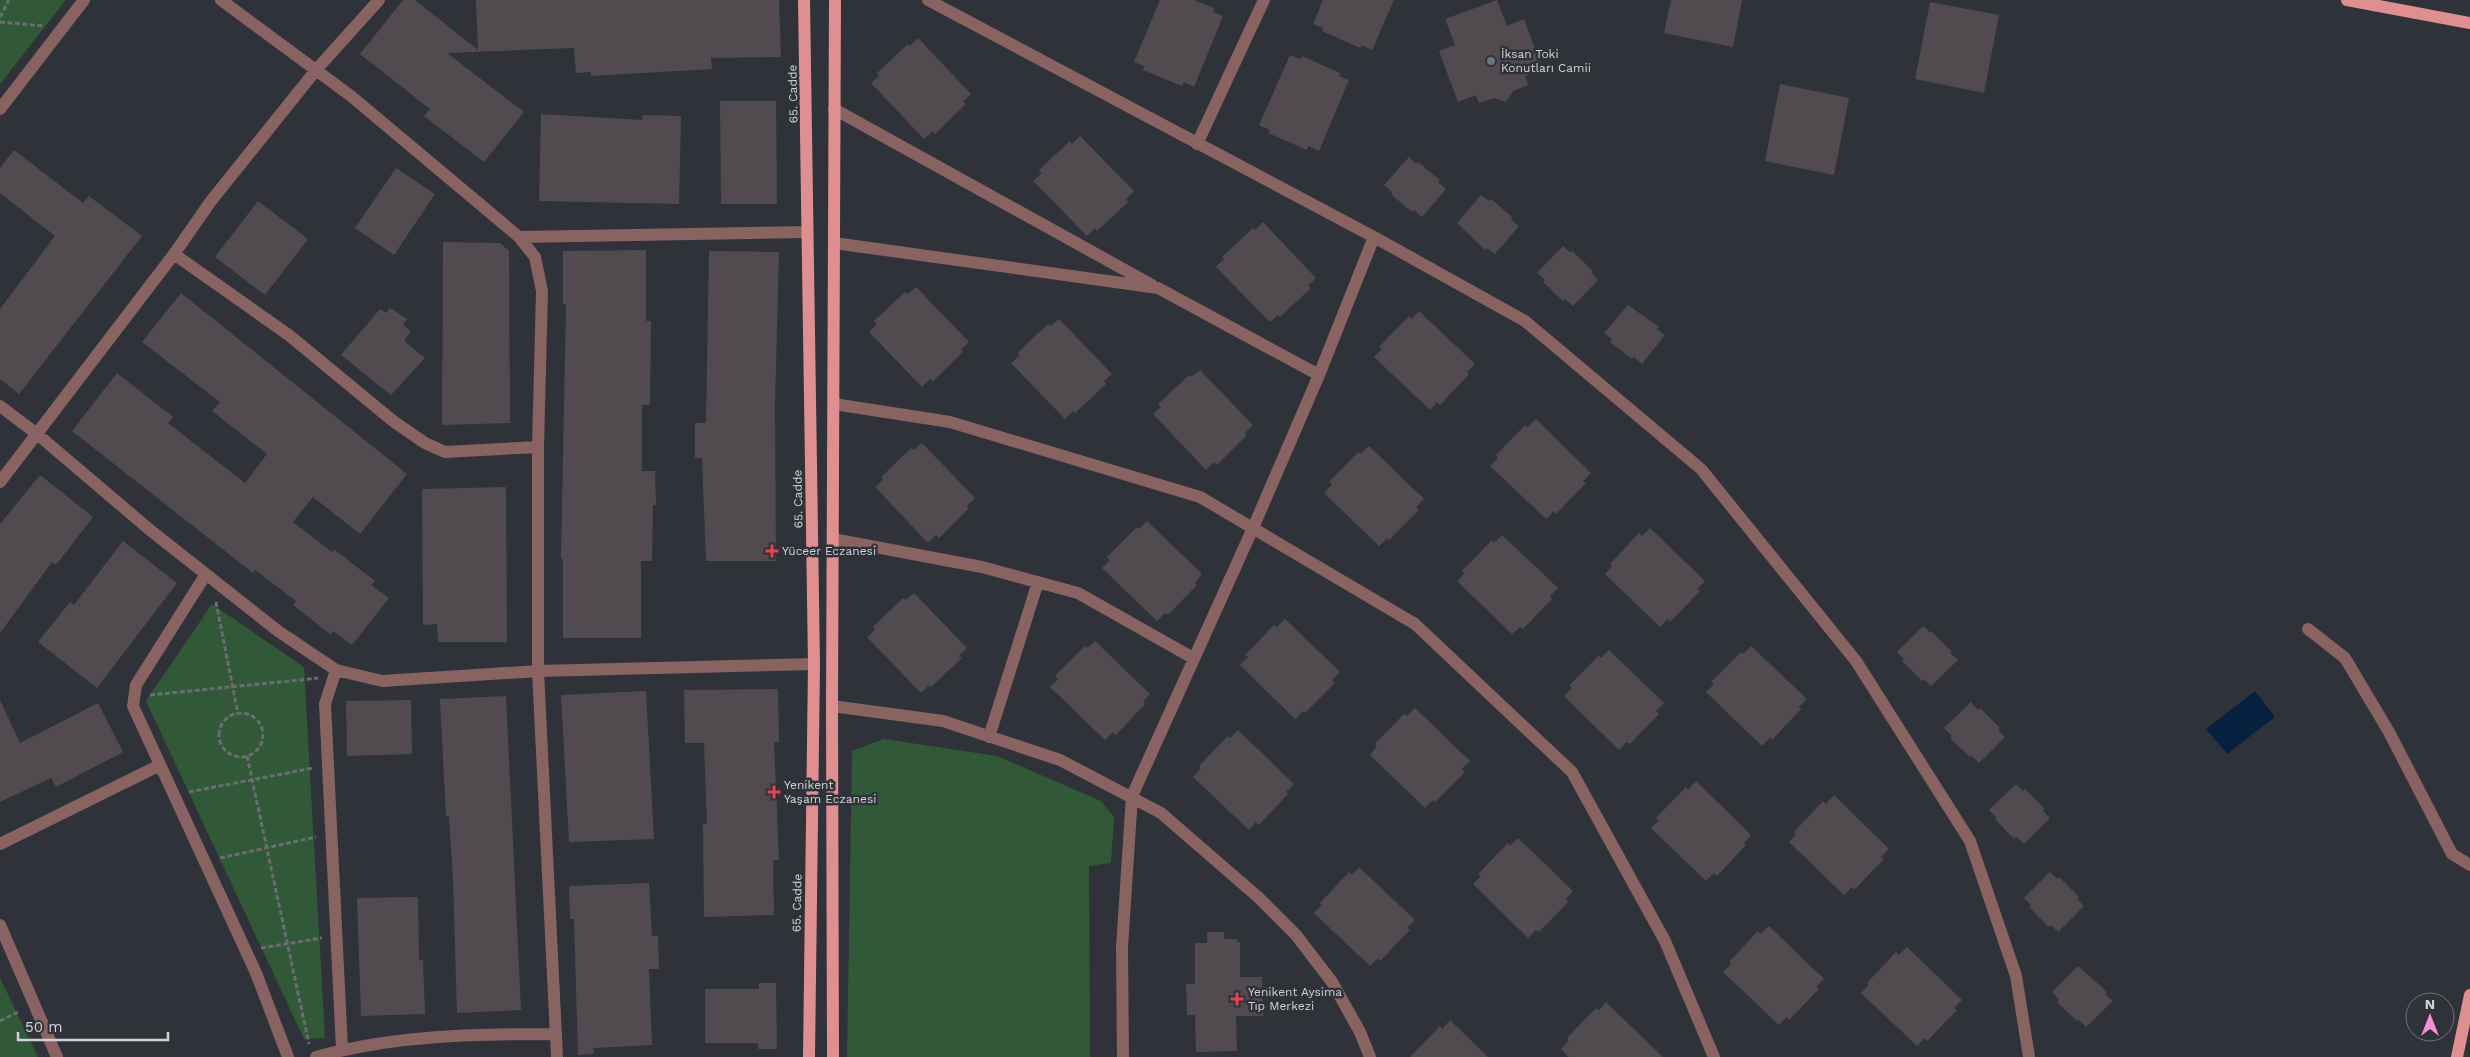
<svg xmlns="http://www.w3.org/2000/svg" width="2470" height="1057" font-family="'Work Sans',sans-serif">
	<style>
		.green { fill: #315937 }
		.water { fill: #062040 }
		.building { fill: #514b50 }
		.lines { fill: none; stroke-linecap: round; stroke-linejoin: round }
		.path { stroke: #6a6c72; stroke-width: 3; stroke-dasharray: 5 2.5; stroke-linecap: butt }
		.minor { stroke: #896262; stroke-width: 12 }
		.major { stroke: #df8f90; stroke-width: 12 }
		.worship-dot { fill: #6b7280; stroke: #2f3238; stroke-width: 2 }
		.health-dot { fill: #e0444e; stroke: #2f3238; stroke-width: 2 }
		.labels { text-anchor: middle; stroke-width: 5; stroke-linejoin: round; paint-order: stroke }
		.poi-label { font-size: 12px; fill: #d1d2d7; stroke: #2f3238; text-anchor: start }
		.street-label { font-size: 12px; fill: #d1d2d7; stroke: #2f3238 }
	</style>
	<rect width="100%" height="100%" fill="#2f3238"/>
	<path class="green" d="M0 0H66L0 84Z
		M212 604 304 667 325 1038 304 1039 146 701Z
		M884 739 997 756 1101 801 1114 817 1111 863 1089 866 1090 1057H847L852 751Z
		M0 978 38 1057H0Z"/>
	<path class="water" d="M2255 691 2275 717 2227 754 2206 729Z"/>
	<path class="building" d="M403 0H415L478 50 476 0H779L781 57 711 58 712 69 591 76V72L576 73 574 48 447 53 524 112 484 162 424 116 430 109 360 54Z
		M1160 0H1194L1214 8 1213 12 1223 16 1194 87 1184 82 1182 86 1143 70 1144 66 1134 62Z
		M1323 0H1394L1372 50 1362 45 1360 48 1322 31 1323 28 1313 24Z
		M1497 0 1507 26 1524 19 1543 70 1525 76 1528 85 1513 91 1506 102 1494 98 1479 103 1476 95 1458 102 1439 51 1455 45 1445 19Z
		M1671 0H1742L1733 47 1664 33Z
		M1930 2 1999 15 1984 93 1915 79Z
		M918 38 971 94 963 102 966 104 935 134 933 131 924 139 871 83 879 76 877 73 908 44 910 46Z
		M1290 55 1300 59 1302 56 1340 73 1339 76 1349 80 1319 151 1308 146 1307 150 1268 133 1270 130 1259 125Z
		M1780 84 1849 98 1834 175 1765 161Z
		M720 101H776L777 204H721Z
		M541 114 642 120 643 115 681 116 679 204 539 201Z
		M1080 136 1134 191 1126 199 1128 202 1097 231 1095 228 1087 236 1033 181 1042 173 1039 170 1070 141 1072 144Z
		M14 150 83 203 89 196 142 236 19 394 0 379V309L55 236 0 193V168Z
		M1409 157 1416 164 1418 162 1440 180 1438 182 1446 189 1422 217 1414 210 1412 212 1391 194 1392 192 1384 185Z
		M396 168 435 194 394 255 355 228Z
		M1481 195 1489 201 1491 199 1512 217 1511 219 1519 226 1495 254 1487 248 1485 250 1457 223Z
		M258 201 308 239 265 295 215 257Z
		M1263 222 1316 278 1308 286 1311 288 1280 317 1278 315 1270 322 1216 267 1224 259 1222 257 1253 228 1255 230Z
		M443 242 500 243 509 251 510 423 442 425Z
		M1563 246 1571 253 1572 251 1593 271 1591 272 1598 280 1573 306 1565 299 1563 301 1543 282 1545 280 1537 273Z
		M646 250V321H651L650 405H642V471H655L656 505H653L652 561H641V638H563V559H561L566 304H563V251Z
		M709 251 779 252 775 406 776 561H706L702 458H695V423H706Z
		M916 287 969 342 961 350 963 352 933 381 930 379 922 387 869 332 877 324 874 321 905 292 908 294Z
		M181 293 407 474 360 534 313 497 293 522 332 552 335 550 375 581 371 585 389 598 352 645 333 631 330 634 293 605 296 601 255 570 253 573 72 431 117 373 173 417 168 423 245 483 267 454 212 411 220 402 142 342Z
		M1628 305 1659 327 1657 329 1665 335 1642 364 1634 357 1632 359 1610 342 1612 339 1604 333Z
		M390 308 407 319 403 325 411 331 404 341 425 358 391 395 341 355 380 309 386 313Z
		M1419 311 1475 364 1467 372 1469 374 1440 405 1437 402 1430 410 1374 357 1382 349 1379 347 1409 316 1411 319Z
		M1059 319 1112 374 1104 381 1106 384 1075 413 1073 411 1065 419 1011 363 1020 355 1017 353 1048 324 1050 326Z
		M1200 370 1253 425 1245 433 1247 435 1217 465 1214 462 1206 470 1153 414 1161 407 1158 404 1189 375 1191 377Z
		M1536 419 1591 473 1583 481 1586 483 1556 514 1554 511 1546 519 1490 466 1498 458 1496 455 1525 425 1528 427Z
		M922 443 975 498 967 506 969 508 939 538 936 535 928 543 875 487 883 480 881 477 911 448 914 450Z
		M1369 446 1424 499 1416 507 1419 510 1389 540 1387 538 1379 546 1324 493 1332 484 1329 482 1358 452 1361 454Z
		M40 475 93 517 56 565 52 562 0 633V524Z
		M506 487 507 642H438L437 624 423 625 422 489Z
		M1147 521 1202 574 1195 583 1197 585 1168 615 1165 613 1157 621 1102 568 1110 560 1107 557 1137 527 1139 529Z
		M1650 528 1705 581 1697 589 1700 591 1670 622 1668 619 1660 627 1605 574 1612 566 1610 564 1639 533 1642 536Z
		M1502 535 1558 588 1550 596 1552 599 1523 629 1520 627 1512 634 1457 581 1465 573 1462 571 1492 540 1494 543Z
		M123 541 177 583 97 688 38 642 70 602 74 605Z
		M914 593 967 648 959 656 962 658 931 687 929 685 921 693 867 637 875 630 873 627 903 598 906 600Z
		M1285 619 1340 672 1332 680 1335 683 1305 713 1303 711 1295 719 1240 665 1248 657 1245 655 1274 625 1277 627Z
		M1923 626 1931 633 1932 632 1952 652 1950 653 1958 660 1931 686 1924 679 1922 681 1902 661 1904 659 1897 652Z
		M1095 641 1150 694 1143 702 1145 704 1116 735 1113 732 1105 740 1050 687 1058 679 1055 676 1085 646 1087 648Z
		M1751 646 1807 699 1799 707 1801 709 1772 740 1770 737 1762 746 1706 692 1714 684 1711 682 1741 652 1743 654Z
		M1609 650 1664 703 1656 711 1659 714 1630 744 1627 742 1619 750 1564 696 1572 688 1569 686 1599 655 1601 658Z
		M778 689 779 742H774L779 860H773L774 915 704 917 703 824H707L704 743H685L684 690Z
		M646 691 654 839 569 842 561 695Z
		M506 696 521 1010 457 1013 453 879 449 816H446L440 699Z
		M0 700 20 743 98 703 123 752 56 787 51 778 0 802Z
		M411 700 412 754 347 756 346 701Z
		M1971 702 1978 710 1980 708 2000 728 1998 730 2005 737 1979 763 1972 756 1970 757 1950 738 1952 736 1944 728Z
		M1415 708 1470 761 1462 769 1465 772 1435 802 1433 800 1425 808 1370 755 1377 746 1375 744 1404 714 1407 716Z
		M1238 730 1294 784 1286 792 1288 794 1259 825 1256 822 1249 830 1193 777 1201 769 1199 766 1228 736 1230 738Z
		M1696 781 1751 835 1744 843 1746 845 1717 876 1714 873 1706 881 1651 828 1659 820 1656 818 1686 787 1688 790Z
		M2016 784 2023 791 2025 789 2045 809 2043 811 2050 818 2024 844 2016 837 2014 839 1995 819 1996 817 1989 810Z
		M1834 795 1889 849 1881 857 1884 859 1854 890 1852 887 1844 895 1789 842 1796 834 1794 832 1823 801 1826 804Z
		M1518 838 1573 891 1566 899 1568 902 1539 932 1536 930 1528 938 1473 884 1481 876 1478 874 1508 843 1510 846Z
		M1359 867 1415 920 1407 928 1410 930 1380 961 1378 958 1370 966 1314 913 1322 905 1320 903 1349 872 1352 875Z
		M2050 872 2057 879 2059 877 2079 897 2077 899 2084 906 2058 932 2051 925 2049 927 2029 907 2031 905 2024 898Z
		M649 883 652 936H658L659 969H649L652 1045 593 1048 594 1054 578 1055 574 919H570L569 886Z
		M418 897 419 960H423L425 1014 361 1016 357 898Z
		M1769 926 1824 979 1816 987 1819 989 1789 1020 1787 1017 1779 1025 1723 972 1731 964 1729 962 1758 931 1761 934Z
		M1207 932H1224V939H1237V942H1240V977H1262L1263 1016H1236L1237 1051 1196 1052 1195 1015H1187L1186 984H1195V943H1207Z
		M1907 947 1962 1000 1954 1008 1957 1010 1927 1041 1925 1038 1917 1046 1861 993 1869 985 1867 983 1896 952 1899 955Z
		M2078 966 2107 992 2105 994 2113 1001 2086 1027 2079 1020 2077 1021 2057 1002 2059 1000 2052 992Z
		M759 983H776L777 1049H758V1043H705V989H759Z
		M1606 1002 1637 1032 1663 1057H1569L1561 1049 1569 1041 1567 1038 1596 1008 1599 1010Z
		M1450 1020 1488 1057H1410L1440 1026 1442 1029Z"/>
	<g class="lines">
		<path class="path" d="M0 17 9 0
			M0 22 44 26
			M216 602 238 714
			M150 695 318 678
			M219 735a22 22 0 1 1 44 0a22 22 0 1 1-44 0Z
			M247 756 309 1044
			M189 792 313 768
			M220 858 316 837
			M261 948 322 938
			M0 1021 20 1011"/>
		<path class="minor" d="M221 0 351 96 519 237 535 257 542 291 538 447V671L557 1057
			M928 0 1374 237 1525 321 1701 469 1856 661 1970 841 2016 976 2029 1057
			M0 109 84 0
			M834 109 1152 285
			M1197 144 1264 0
			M519 237 807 232
			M834 243 1158 288 1319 375
			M174 254 290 336 393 421 425 443 445 452 538 447
			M834 404 950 422 1200 497 1415 624 1572 772 1665 941 1714 1057
			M0 406 37 434 150 530 278 631 336 670 382 681 538 671 814 664
			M0 482 174 254 211 201 316 70 379 0
			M833 539 982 567 1078 593 1193 658
			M206 574 136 685 133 706 256 973 288 1057
			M2308 629 2345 658 2389 732 2452 854 2470 865
			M336 670 325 704 342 1049
			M832 706 943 721 1060 760 1161 813 1258 897 1296 935 1332 982 1360 1032 1370 1057
			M989 737 1038 582
			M0 844 160 765
			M0 925 57 1057
			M316 1057C394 1035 475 1034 556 1034
			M1123 1057 1122 947 1132 796 1253 528 1319 375 1374 237"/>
		<path class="major" d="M804 0 814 664 809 1057
			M2347 0 2470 23
			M833 1057 832 706 835 0
			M2457 1057 2470 995"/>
	</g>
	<circle class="worship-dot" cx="1491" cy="61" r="5"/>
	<g class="health-dot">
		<path d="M769.5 543.5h5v5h5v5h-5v5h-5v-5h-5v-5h5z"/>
		<path d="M771.5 784.5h5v5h5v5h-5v5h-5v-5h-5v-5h5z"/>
		<path d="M1234.5 991.5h5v5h5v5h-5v5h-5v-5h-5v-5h5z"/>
	</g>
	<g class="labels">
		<g class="poi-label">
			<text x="1501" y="58">İksan Toki<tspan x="1501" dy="14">Konutları Camii</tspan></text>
			<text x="782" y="555">Yüceer Eczanesi</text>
			<text x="784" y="789">Yenikent<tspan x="784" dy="14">Yaşam Eczanesi</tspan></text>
			<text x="1248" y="996">Yenikent Aysima<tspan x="1248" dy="14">Tıp Merkezi</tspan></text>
		</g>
		<g class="street-label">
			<text transform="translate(793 94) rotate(-91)" y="4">65. Cadde</text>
			<text transform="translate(798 499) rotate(-91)" y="4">65. Cadde</text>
			<text transform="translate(797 903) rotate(-89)" y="4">65. Cadde</text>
		</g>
	</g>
	<g transform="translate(2430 1017)"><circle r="24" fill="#2f3238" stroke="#707278"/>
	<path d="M0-4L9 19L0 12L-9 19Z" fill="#f291d6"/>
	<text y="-8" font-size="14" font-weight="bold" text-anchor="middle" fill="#d1d2d7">N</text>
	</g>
	<path d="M18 1032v8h150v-8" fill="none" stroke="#d1d2d7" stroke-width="2.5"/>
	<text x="25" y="1032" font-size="15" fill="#d1d2d7" stroke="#2f3238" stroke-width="4" paint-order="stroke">50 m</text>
</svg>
